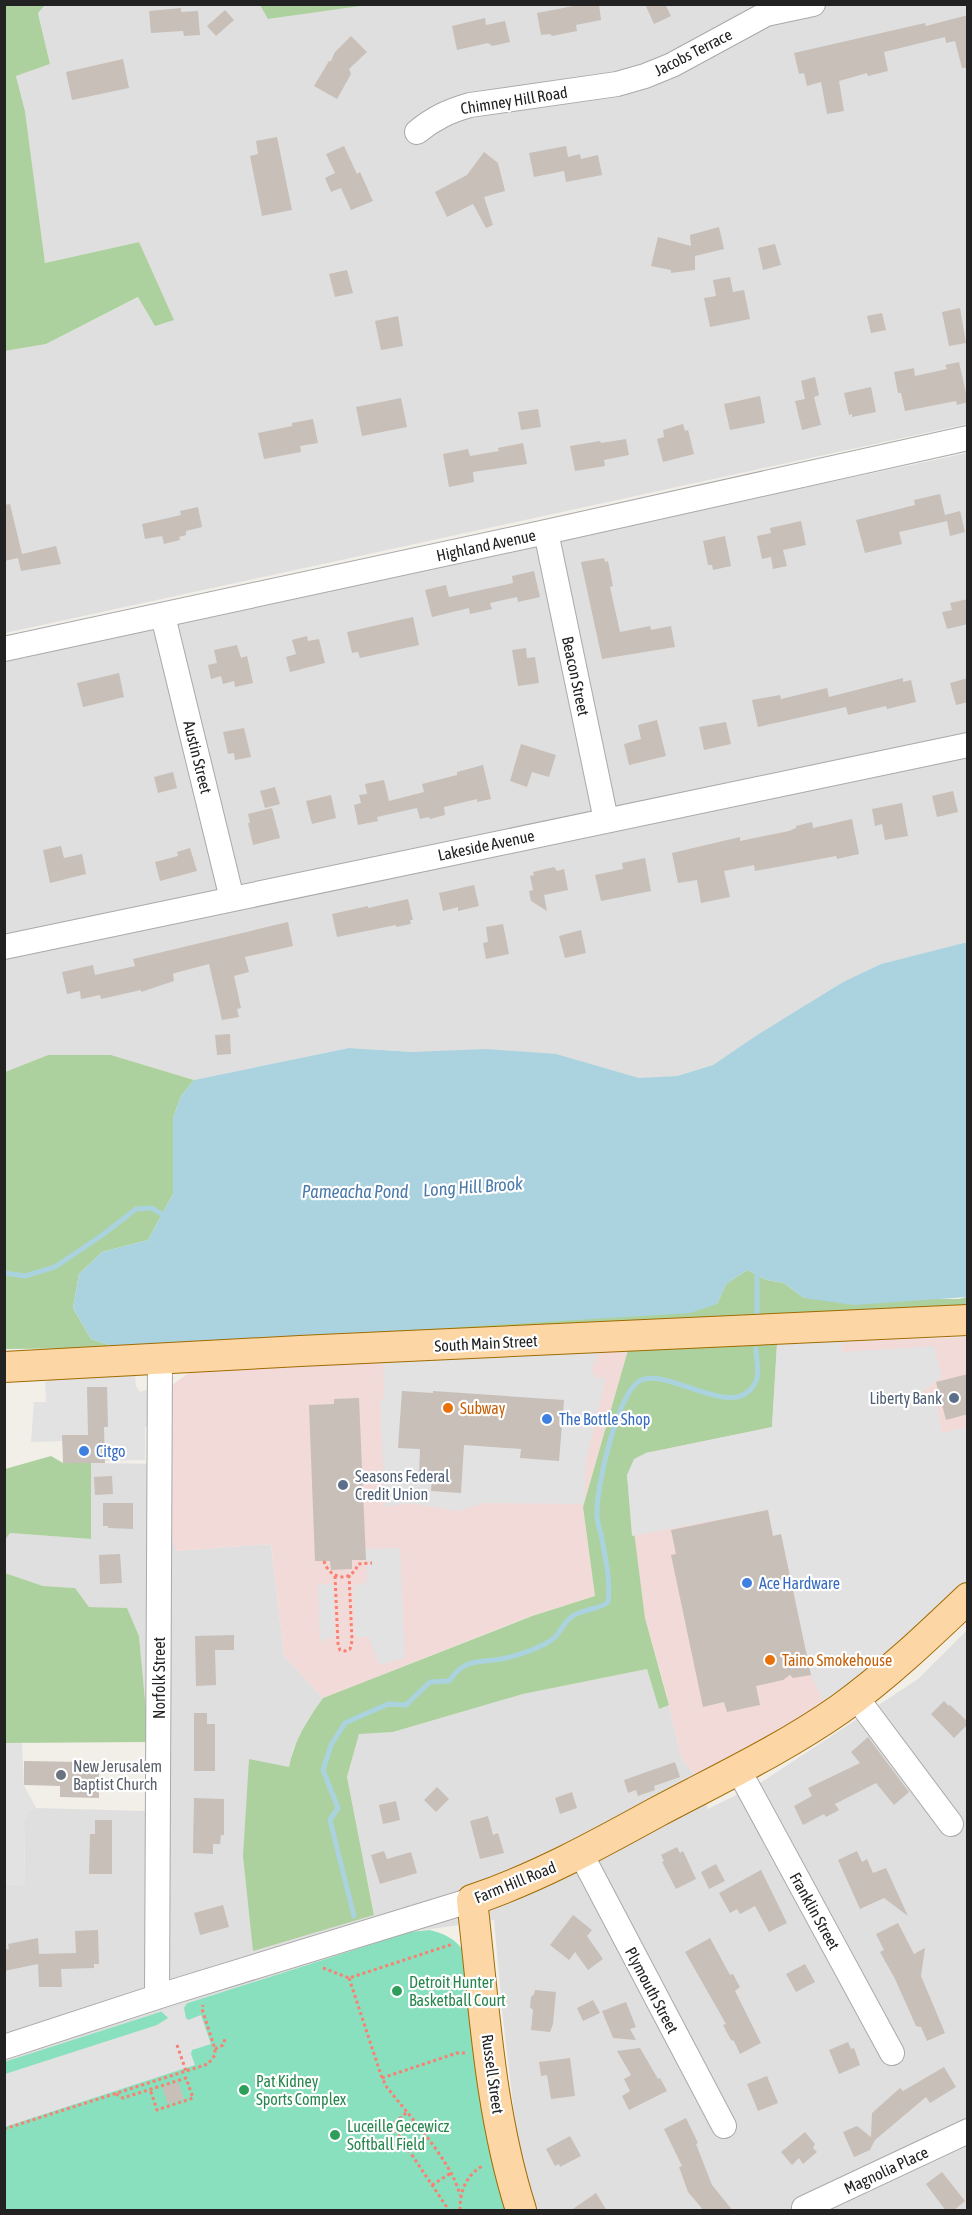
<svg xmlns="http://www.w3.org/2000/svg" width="972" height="2215" font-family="'Asap Condensed',sans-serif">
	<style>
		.residential { fill: #e0dfdf }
		.commercial { fill: #f2dad9 }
		.forest { fill: #add19e }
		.pitch { fill: #88e0be }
		.parking { fill: #e2e2e2 }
		.water { fill: #aad3df }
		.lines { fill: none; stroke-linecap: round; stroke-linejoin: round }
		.stream { stroke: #aad3df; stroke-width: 5 }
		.building { fill: #c7bfb8 }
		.minor-casing { stroke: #a9a9a9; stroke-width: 26 }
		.major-casing { stroke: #a06b00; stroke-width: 32 }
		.path { stroke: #fa8072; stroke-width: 3; stroke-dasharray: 3 3; stroke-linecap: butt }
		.minor { stroke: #fff; stroke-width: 24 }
		.major { stroke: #fcd6a4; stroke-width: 30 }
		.service-dot { fill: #5c6f8a; stroke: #fff; stroke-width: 2 }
		.food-dot { fill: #e8710a; stroke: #fff; stroke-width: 2 }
		.shop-dot { fill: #3f7fe0; stroke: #fff; stroke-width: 2 }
		.worship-dot { fill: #6b7280; stroke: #fff; stroke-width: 2 }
		.leisure-dot { fill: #2e9e5b; stroke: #fff; stroke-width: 2 }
		.labels { text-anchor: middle; stroke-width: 4.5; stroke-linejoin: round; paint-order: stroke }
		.street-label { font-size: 16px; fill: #222; stroke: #fff }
		.service-label { font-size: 16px; fill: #4e5e75; stroke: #fff; text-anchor: end }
		.food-label { font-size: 16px; fill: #c56008; stroke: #fff; text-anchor: start }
		.shop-label { font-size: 16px; fill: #366cbe; stroke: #fff; text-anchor: start }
		.worship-label { font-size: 16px; fill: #5b616d; stroke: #fff; text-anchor: start }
		.leisure-label { font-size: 16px; fill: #27864d; stroke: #fff; text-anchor: start }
		.water-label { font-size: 18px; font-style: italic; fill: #4a7aab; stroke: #fff }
	</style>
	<rect width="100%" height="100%" fill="#f2efe9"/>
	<path class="residential" d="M367 4 967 5V424L5 633V351L46 344 139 297V242L45 263 25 111 16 76 50 64 38 12 45 5H260L269 19Z
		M967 453V943L881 964 843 982 757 1035 713 1065 677 1076 639 1079 603 1069 413 1052 349 1048 194 1080 111 1055H48L5 1072V658Z
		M91 1463 170 1464 176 1551 271 1544 284 1656 323 1698 307 1721 293 1749 289 1768 250 1760 374 1914 347 1777 359 1733 393 1732 523 1694 647 1669 659 1708 669 1705 681 1757 696 1777 708 1809 760 1783 918 1679 967 1630V2210H538L520 2163 503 2019 494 1920 410 1932 5 2062 4 1885 25 1884 24 1822 27 1811 36 1808 146 1811 149 1742 139 1636 127 1609 89 1607 75 1588 43 1586 5 1573V1540L10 1533 91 1539Z"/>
	<path class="commercial" d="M967 1337V1584L823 1707 696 1777 681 1757 666 1692 645 1618 627 1475 777 1344Z
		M628 1350 583 1507 595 1596 531 1616 323 1698 284 1656 271 1544 176 1551 170 1535 171 1386 191 1371Z"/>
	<path class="forest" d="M5 4 45 5 38 13 50 64 16 76 25 111 45 263 139 242 174 320 155 326 138 297 46 344 5 351Z
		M260 5H367L268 19Z
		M48 1055H111L194 1080 181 1096 173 1118V1194L148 1240 102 1252 79 1274 73 1308 91 1339 118 1348 5 1349V1072Z
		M747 1270 767 1280 784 1283 804 1298 959 1299 967 1297V1308L290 1338 717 1304 726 1284Z
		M777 1344 772 1427 646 1453 627 1475 645 1618 669 1705 659 1709 647 1669 523 1694 393 1732 359 1734 347 1777 374 1915 253 1951 243 1856 249 1759 289 1767C294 1741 307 1720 323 1698L532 1616 595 1596 583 1507 628 1350Z
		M51 1456 63 1463H91V1539L10 1533 5 1540V1469Z
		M5 1573 43 1586 75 1588 89 1607 127 1608 139 1636 149 1742 5 1743Z"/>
	<path class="pitch" d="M430 1930C444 1934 454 1938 462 1949L507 2210H5L4 2062 410 1932Z"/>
	<path class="parking" d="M850 1341 841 1346 844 1352 934 1346 942 1376 920 1394 922 1398 935 1396 942 1433 967 1427V1584L878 1666 825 1705 811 1675 781 1534 773 1536 768 1510 632 1536 627 1475 634 1459 646 1453 772 1427 777 1344Z
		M602 1350 595 1360 592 1369 595 1378H606L586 1460 584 1504 485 1503 458 1511 410 1503 385 1507 380 1401 384 1398 383 1358Z
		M138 1375 135 1377 136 1386 140 1392 149 1389 150 1421 145 1428V1460L105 1461 104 1435 62 1441 31 1442 34 1402H46L45 1382 48 1381V1377Z
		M400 1548 405 1658 379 1665 369 1637H355L353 1585 364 1584 367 1579 365 1549Z
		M318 1584H333L335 1638 323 1639 320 1644Z
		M5 1743H22L24 1785 36 1808 27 1811 24 1822 25 1884 5 1885Z
		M187 2003 184 2008 186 2018 188 2020 201 2015 211 2044 192 2050 191 2054 195 2065 5 2127V2074L157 2025 168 2018 161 2011Z"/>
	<path class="water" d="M964 943H967V1297L854 1305 804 1298 784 1283 767 1280 747 1270 726 1284 717 1304 690 1313 118 1348 91 1339 73 1308 79 1274 102 1252 148 1240 173 1194V1118L181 1096 194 1080 349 1048 413 1052 486 1049 556 1054 639 1078 677 1076 713 1065 757 1035 843 982 881 964Z"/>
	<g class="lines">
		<path class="stream" d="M4 1273 25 1276 55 1267 101 1236 136 1209 152 1208 166 1217
			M757 1312V1270
			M354 1916 330 1820 338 1808 323 1770 331 1745 345 1723 388 1704 406 1705 430 1682 449 1681C466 1656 481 1664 506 1658 519 1655 533 1650 545 1644 562 1635 559 1628 570 1618 581 1608 598 1611 608 1602 611 1579 605 1557 601 1534 599 1527 596 1519 597 1511 597 1485 617 1397 638 1382 666 1363 736 1426 756 1381 760 1373 756 1358 756 1349"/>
	</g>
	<path class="building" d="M584 4H599L601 20 576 25 577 31 552 36 550 34 541 35 537 13Z
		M645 4H665L671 16 654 24Z
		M181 8V12L198 11 200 35 184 36 183 31 151 33 149 11Z
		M225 10 234 20 216 36 207 26Z
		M968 15V68H962L955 41 946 43 945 37 884 52 888 71 868 76 867 73 839 81 844 111 827 114 821 82 807 86 804 73 799 74 794 53 925 23 926 26Z
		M485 18 486 25 505 21 510 42 492 46 488 43 457 50 452 26Z
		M351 36 367 52 349 69 351 74 337 99 314 86 329 61H331L335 52Z
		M123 59 129 88 72 100 66 72Z
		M277 137 292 210 262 216 250 156 258 154 256 141Z
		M344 146 357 174 360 172 373 201 351 210 341 188 331 192 325 178 335 173 326 154Z
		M566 146 568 157 580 154 581 159 598 155 602 175 566 182 564 171 534 177 529 153Z
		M484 152 498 163 505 191 484 197 493 225 486 228 473 204 447 217 435 192 467 175Z
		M719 227 724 249 695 256V270L671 273V270L651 266 658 237 691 246 690 235Z
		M775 244 781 265 763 270 758 248Z
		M347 270 353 293 335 297 329 274Z
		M730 277 733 292 744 290 750 319 710 327 704 298 716 296 713 280Z
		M960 308 966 343 949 346 942 312Z
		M882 313 886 330 871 333 867 316Z
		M398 316 403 346 381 350 375 321Z
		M959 362 968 402 957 405 956 401 905 411 901 393H898L894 372 914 368 915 376 947 369 945 365Z
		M815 377 819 395 814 397 821 425 802 430 795 401 805 399 801 381Z
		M871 387 876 412 852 417V414L849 415 844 393Z
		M760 396 765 423 730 430 724 404Z
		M401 398 407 427 362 436 356 407Z
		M538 409 541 427 521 430 518 412Z
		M313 419 318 443 300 446 301 452 264 459 258 433 292 426V423Z
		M683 424 685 431 688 430 694 454 663 462 657 439 664 437 663 430Z
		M626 439 629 455 604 460 605 466 575 471 570 446 600 441 601 443Z
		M523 443 527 464 473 472 474 482 449 487 443 454 468 449 470 456 499 451 498 448Z
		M940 494 945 515 960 511 965 532 950 536 947 521 899 532 902 544 865 553 856 520 915 505 914 500Z
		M10 504 22 554 56 546 61 564 21 571 18 558 4 561V505Z
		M198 507 202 527 186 531V535L179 537 180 540 164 544 162 536 145 539 142 524 181 515 180 511Z
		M801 521 806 545 783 550 787 566 773 569 771 557 762 559 757 536 771 533 770 528Z
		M725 536 731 566 713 570 712 565H708L703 541Z
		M604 558 605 562 608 561 613 586 610 587 620 632 650 626 651 630 671 626 675 647 602 659 581 562Z
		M534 571 540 597 518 602 517 597 490 603 492 609 470 614 469 608 432 617 425 590 446 585 449 597 513 583 512 576Z
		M968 599V624L947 629 942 612 952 610 950 603Z
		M413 617 419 645 360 658 358 652 352 653 347 632Z
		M307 636 308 641 319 639 325 663 290 672 286 657 296 654 292 640Z
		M237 645 241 658 247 656 253 683 235 687 234 681 223 684 221 676 211 679 208 665 217 663 214 650Z
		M526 648 527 658 535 657 539 683 518 686 512 650Z
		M119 673 124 697 83 707 77 683Z
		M903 678V682L911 680 916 702 887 709 886 706 848 715 846 707 758 727 752 700 780 695 781 699 827 688 829 697Z
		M968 678V702L956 705 950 683Z
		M657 720 666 756 629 765 624 744 641 739 638 725Z
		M726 722 731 744 704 750 699 727Z
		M244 728 251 757 235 760 234 753 228 754 223 732Z
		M521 744 556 755 549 777 532 772 527 787 510 781Z
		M483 765 491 799 477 802V799L444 807 445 815 430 819 429 817 420 819 417 808 377 817 378 821 358 825 354 805 361 803 359 795 367 794 365 784 384 780 389 801 424 792 422 784 457 775V772Z
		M173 772 177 788 158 793 154 777Z
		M275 787 280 804 265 808 260 791Z
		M953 791 958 812 937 817 932 796Z
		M331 795 336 818 312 824 306 801Z
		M902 803 908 836 885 840 882 824 875 826 872 809Z
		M272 808 280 838 253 845 248 823H250L248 814Z
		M852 819 859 854 837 859 836 856 755 871 754 865 724 871 730 897 701 903 697 880 678 883 672 853 740 837V841L789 831 796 828V826L812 822 813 828Z
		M61 846 64 858 82 854 86 874 50 883 43 850Z
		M190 848 197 871 160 881 155 862 178 856 177 852Z
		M645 858 651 891 601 901 595 875 623 869 622 863Z
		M554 867 557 871 564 869 568 890 544 895 547 911 531 901 529 891 533 890 530 876 534 875 533 872Z
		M474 885 479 906 458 911V907L443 911 439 893Z
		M408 899 413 920H410L411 924 396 927V925L337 937 332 914 368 906V908Z
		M288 922 293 946 245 957 249 972 234 976 241 1008 237 1009 239 1017 222 1020 209 964 175 973 173 974 174 981 141 992V990L101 999 100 995 81 999 80 991 67 994 62 972 93 965 95 975 135 966 133 959Z
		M503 924 509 954 486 959 483 943 488 942 486 927Z
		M581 930 586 953 565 958 559 936Z
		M230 1034 231 1054 217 1055 215 1035Z
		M968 1374V1414L946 1420 936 1382Z
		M87 1387H107L108 1427H104L105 1463H63L62 1435H88Z
		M402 1391 433 1393V1391L564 1400 559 1461 520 1458 521 1449 464 1445 461 1493 431 1491 432 1477 419 1476 420 1449 398 1448Z
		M359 1398 366 1560H352V1569L331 1570 330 1561H315L309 1405 334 1404V1399Z
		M112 1476 113 1494 95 1495 94 1477Z
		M103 1503H133V1529L108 1528V1526H103Z
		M768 1510 773 1536 781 1534 811 1675 793 1678 790 1675 783 1680 756 1686 760 1705 727 1712 724 1702 703 1707 671 1555 676 1554 671 1530Z
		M120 1554 122 1583 100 1584 99 1555Z
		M234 1635V1650H215L216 1685 196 1686 195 1636Z
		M944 1701 949 1706 950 1705 968 1722V1724L954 1738 931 1714Z
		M194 1713H207V1724H215V1771H194Z
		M868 1737 909 1792 894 1805 876 1783 835 1804 839 1810 826 1817 824 1814 803 1825 794 1806 812 1796 808 1788 860 1763 851 1752Z
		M24 1761 83 1762V1764H99V1798L60 1797V1786L24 1785Z
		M675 1762 680 1777 654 1786 655 1790 638 1796 636 1790 628 1793 624 1780Z
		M437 1787 449 1799 436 1812 424 1800Z
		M572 1792 577 1808 560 1814 555 1798Z
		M194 1798 224 1799V1835H221L220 1844H213V1854L193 1853Z
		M396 1801 400 1820 383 1824 379 1805Z
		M488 1816 493 1835 498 1833 504 1853 480 1859 470 1821Z
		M95 1820H112V1874H89L90 1834H95Z
		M677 1847 680 1853 683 1851 696 1879 676 1889 662 1862 664 1861 661 1855Z
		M384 1851 387 1859 411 1852 417 1873 380 1884 371 1855Z
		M857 1851 862 1862 867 1859 873 1873 886 1868 908 1916 884 1898 860 1909 838 1860Z
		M716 1864 725 1881 709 1889 701 1872Z
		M761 1870 787 1923 769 1932 755 1906 740 1914 737 1909 730 1913 719 1893Z
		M223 1905 229 1927 200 1935 194 1913Z
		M573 1915 592 1930 587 1936 603 1959 588 1970 575 1952 569 1960 550 1945Z
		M898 1923 914 1954 925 1948 921 1976 945 2033 927 2041 921 2027 916 2026 895 1979 880 1952 884 1950 876 1934Z
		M98 1930 99 1964H94V1968L61 1969 62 1987H39L38 1964 4 1971V1950L9 1949 8 1944 38 1938 39 1954 76 1953 75 1931Z
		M710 1938 730 1975 733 1974 740 1987 735 1991 761 2043 740 2054 734 2041 731 2040 723 2025 726 2024 685 1952Z
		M805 1964 815 1982 796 1992 786 1974Z
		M535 1990 556 1992 553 2024 550 2032 531 2030 533 2010 530 2007 531 1997 534 1994Z
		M593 2000 600 2013 583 2021 577 2008Z
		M626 2002 636 2027 630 2029 636 2040 613 2038 602 2011Z
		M848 2042 851 2049 854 2048 860 2065 839 2074 829 2050Z
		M640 2048 658 2079 660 2078 667 2091 629 2110 622 2096 630 2091 624 2079 631 2075 617 2051Z
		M570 2058 575 2096 551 2099 547 2075 541 2076 539 2062Z
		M944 2067 956 2087 930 2103 926 2097 875 2140 870 2150 854 2157 843 2132 857 2126 871 2137 872 2113 900 2088 903 2091Z
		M767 2076 778 2103 758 2111 747 2084Z
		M178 2082 184 2099 168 2104 162 2087Z
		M686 2118 698 2143 696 2144 712 2185 733 2211H704L688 2192 679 2167 682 2166 664 2129Z
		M805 2132 815 2144 813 2148 817 2152 803 2164 799 2158 792 2165 781 2152Z
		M570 2136 581 2156 560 2167 559 2164 555 2166 546 2149Z
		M942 2172 965 2201 953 2211H946L926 2184Z
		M596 2193 607 2211H570Z"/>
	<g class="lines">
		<g class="minor-casing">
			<path id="minor" d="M766 14 813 4
				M417 132C434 118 449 111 470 105L617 84 645 76 672 65 766 14 777 4
				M546 532 606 820
				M163 616 232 899
				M4 649 546 532 968 438
				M4 947 968 745
				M856 1697 951 1824
				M738 1769 892 2053
				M581 1854 724 2126
				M157 1997 160 1358
				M4 2047 169 1993 472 1900
				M806 2210 804 2208 968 2131"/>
		</g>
		<g class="major-casing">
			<path id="major" d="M4 1367 300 1351 968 1320
				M521 2210C489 2110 484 2003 472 1900 537 1878 597 1845 657 1812 719 1779 783 1749 840 1709 886 1676 927 1637 968 1598"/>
		</g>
		<path class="path" d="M324 1561C329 1579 351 1584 358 1564L372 1563
			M335 1576 338 1644 340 1650 345 1651 350 1649 352 1641 349 1575
			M323 1968 349 1978 453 1944
			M349 1978 381 2075 386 2086C409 2116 451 2160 460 2195
			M177 2045 186 2071
			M215 2049 223 2045 225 2039
			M382 2078 457 2053H465
			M116 2094 123 2098 126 2097 186 2078 193 2098 157 2110 150 2089
			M406 2113 392 2125 446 2206 445 2210
			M4 2129 208 2064 215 2055V2049L202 2009 203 2005
			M432 2185 451 2173
			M460 2210C460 2190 466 2175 484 2165"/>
		<use href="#minor" class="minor"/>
		<use href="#major" class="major"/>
	</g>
	<g class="service-dot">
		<circle cx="954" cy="1398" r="6"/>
		<circle cx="343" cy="1485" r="6"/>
	</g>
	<g class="food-dot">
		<circle cx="448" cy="1408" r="6"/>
		<circle cx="770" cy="1660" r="6"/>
	</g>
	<g class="shop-dot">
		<circle cx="547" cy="1419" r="6"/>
		<circle cx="84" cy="1451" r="6"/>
		<circle cx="747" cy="1583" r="6"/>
	</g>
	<circle class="worship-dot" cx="61" cy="1775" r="6"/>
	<g class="leisure-dot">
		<circle cx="397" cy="1991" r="6"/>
		<circle cx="244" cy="2090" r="6"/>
		<circle cx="335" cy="2135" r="6"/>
	</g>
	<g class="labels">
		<g class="street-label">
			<text transform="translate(693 52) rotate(-27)" y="6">Jacobs Terrace</text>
			<text transform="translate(514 100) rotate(-9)" y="6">Chimney Hill Road</text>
			<text transform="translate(486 545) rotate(-12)" y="6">Highland Avenue</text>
			<text transform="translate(576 676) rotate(78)" y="6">Beacon Street</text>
			<text transform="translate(198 757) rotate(76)" y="6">Austin Street</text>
			<text transform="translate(486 845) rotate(-12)" y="6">Lakeside Avenue</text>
			<text transform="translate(486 1343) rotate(-3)" y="6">South Main Street</text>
			<text transform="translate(159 1678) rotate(-90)" y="6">Norfolk Street</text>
			<text transform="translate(515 1882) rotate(-22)" y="6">Farm Hill Road</text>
			<text transform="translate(815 1911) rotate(61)" y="6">Franklin Street</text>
			<text transform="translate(652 1990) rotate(62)" y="6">Plymouth Street</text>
			<text transform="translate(493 2074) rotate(82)" y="6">Russell Street</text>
			<text transform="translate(886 2170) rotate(-25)" y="6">Magnolia Place</text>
		</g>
		<g class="service-label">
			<text x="942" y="1404">Liberty Bank</text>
			<text x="355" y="1482" text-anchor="start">Seasons Federal<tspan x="355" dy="18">Credit Union</tspan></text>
		</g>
		<g class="food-label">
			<text x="460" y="1414">Subway</text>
			<text x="782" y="1666">Taino Smokehouse</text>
		</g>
		<g class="shop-label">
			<text x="559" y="1425">The Bottle Shop</text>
			<text x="96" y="1457">Citgo</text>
			<text x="759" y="1589">Ace Hardware</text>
		</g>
		<g class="worship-label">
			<text x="73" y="1772">New Jerusalem<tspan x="73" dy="18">Baptist Church</tspan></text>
		</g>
		<g class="leisure-label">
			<text x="409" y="1988">Detroit Hunter<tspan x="409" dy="18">Basketball Court</tspan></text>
			<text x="256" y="2087">Pat Kidney<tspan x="256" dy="18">Sports Complex</tspan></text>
			<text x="347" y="2132">Luceille Gecewicz<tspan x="347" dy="18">Softball Field</tspan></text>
		</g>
		<g class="water-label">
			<text transform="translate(473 1187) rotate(-4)" y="6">Long Hill Brook</text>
			<text x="355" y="1198">Pameacha Pond</text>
		</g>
	</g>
	<rect width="972" height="2215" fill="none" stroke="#222222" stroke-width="12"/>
</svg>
